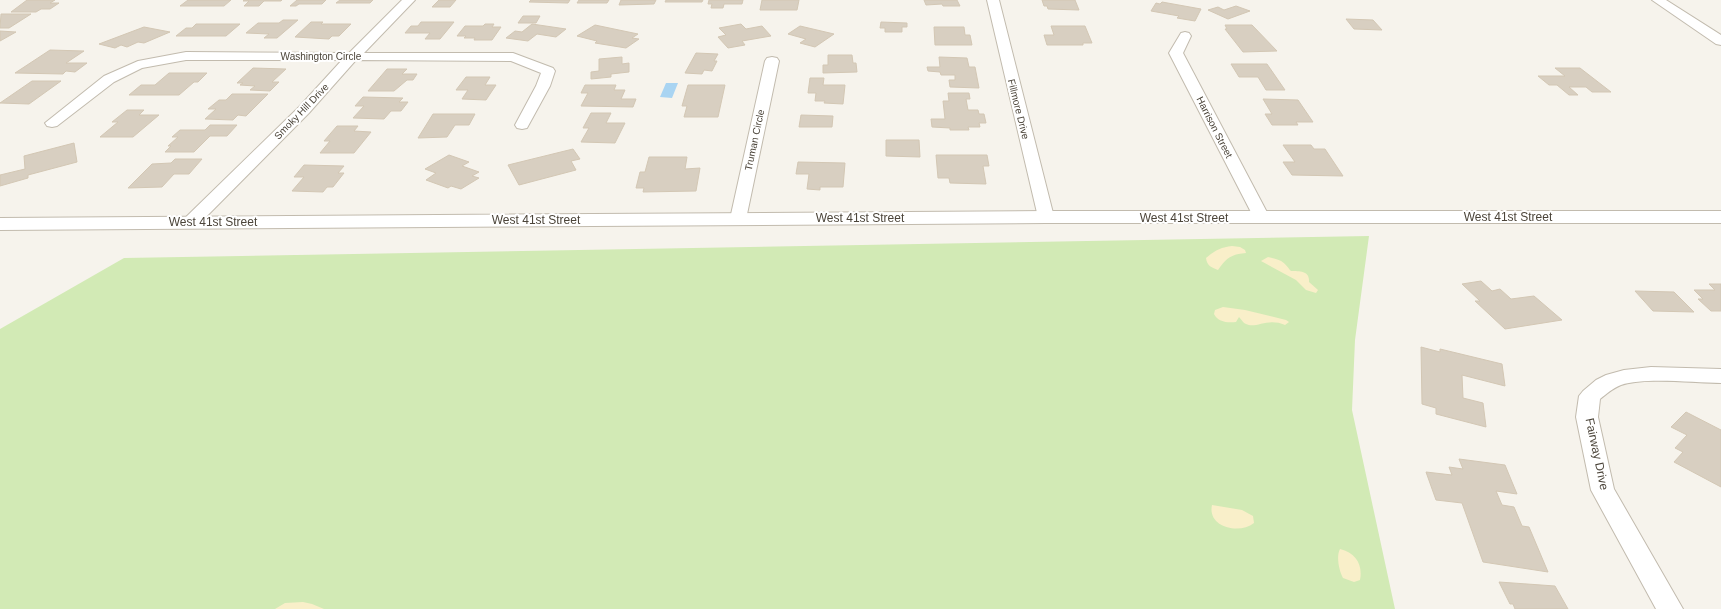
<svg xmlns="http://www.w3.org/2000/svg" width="1721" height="609" font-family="Arial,sans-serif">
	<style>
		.green { fill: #d2eab5 }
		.sand { fill: #f9efc9 }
		.water { fill: #a9d4f2 }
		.building { fill: #d8cfc1; stroke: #d3c7b4 }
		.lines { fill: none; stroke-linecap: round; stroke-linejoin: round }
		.minor-casing { stroke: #c2bbae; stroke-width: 2 }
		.tertiary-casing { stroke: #c2bbae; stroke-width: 2 }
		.minor { fill: #fff; fill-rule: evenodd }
		.tertiary { fill: #fff; fill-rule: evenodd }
		.labels { text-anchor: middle; stroke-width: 4; stroke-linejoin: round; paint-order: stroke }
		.far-street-label { font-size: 10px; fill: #4b4439; stroke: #fff }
		.street-label { font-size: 12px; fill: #4b4439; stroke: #fff }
	</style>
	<rect width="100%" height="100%" fill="#f6f3ec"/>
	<path class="green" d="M1369 236 1355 340 1352 410 1395 609H0V329L124 258Z"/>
	<path class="sand" d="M1232 246 1240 247 1245 250 1246 253C1232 254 1226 258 1218 270 1211 267 1207 266 1206 258 1214 251 1221 247 1232 246Z
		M1268 257C1282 260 1283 261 1291 271 1300 271 1310 271 1309 282L1318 290 1316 293 1306 290 1296 280 1261 261Z
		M1223 307 1245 310 1286 320 1289 322 1285 325C1268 317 1256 329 1246 324 1243 323 1242 320 1239 317L1236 322C1227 323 1218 322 1214 314L1215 310Z
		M1212 505 1242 510 1253 516 1254 523C1239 535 1207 527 1212 505Z
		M1340 549C1356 553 1363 565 1360 580L1354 582 1343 578C1339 571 1336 556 1340 549Z
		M303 602 312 604 324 609H275L285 603Z"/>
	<path class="water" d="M666 83H678L672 98 660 97Z"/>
	<path class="building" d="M27 0H55L50 3H59L50 9H41L36 12H11Z
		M188 0H231L224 6H180Z
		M244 0H282L281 1H264L259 6H244L249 1H243Z
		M297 0H326L322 4H299L296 6H290Z
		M340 0H373L370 3H336Z
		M439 0H456L450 7H432Z
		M531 0H570L568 3 529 2Z
		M579 0H609L607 3H577Z
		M621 0H656L654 4 619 5Z
		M666 0H703L702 2H665Z
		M709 0H743L742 4H724L723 8H711L712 4H708Z
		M762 0H799L797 10H760Z
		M924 0H957L960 6H943L942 4 926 5Z
		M1042 0H1075L1079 10 1048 9 1047 6H1044Z
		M1162 2 1201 9 1195 21 1177 18 1179 16 1151 11 1156 3 1160 4Z
		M1236 6 1250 11 1228 19 1208 10 1218 7 1224 10Z
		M1 14H31L9 28H0Z
		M523 16H540L536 23H518Z
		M1346 19 1373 20 1382 30 1354 29Z
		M283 20H298L277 38H264L269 34 246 33 258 23H279Z
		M311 22H323L321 24H351L339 36H332L329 39 295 37Z
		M421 22H454L440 39H425L430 33H405L411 26H418Z
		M881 22 907 23V27H902V32H885V28H880Z
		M196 24H240L226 36H176L186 28H192Z
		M485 24H494L492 27H501L492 40H474L475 38H464L466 36H457L465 26H483Z
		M532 24 566 29 556 37 537 34 528 41 506 38 515 31 522 32Z
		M741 24 746 29 762 26 771 36 742 41 745 45 728 48 718 37 726 35 719 28Z
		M595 25 638 34 632 38 639 39 626 48 595 43 597 41 577 36Z
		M1225 25H1252L1277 51 1243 52 1225 29H1227Z
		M800 26 834 34 815 47 800 43 806 39 788 34Z
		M1051 26H1085L1092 43H1083V45H1047L1044 35H1054Z
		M144 27 170 32 144 43 138 42 127 47 121 45 115 48 99 44Z
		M934 27H964L965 35H970L972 45H935Z
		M0 31 16 32 0 41Z
		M50 50 84 51 66 63H87L75 72 66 71 63 74 15 73Z
		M696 53 718 54 714 61H717L712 71 704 70 702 74 685 73Z
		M828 55H852L853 63H856L857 72 823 73V65H828Z
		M622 57V64L629 63V72L611 74V77L591 79V72L599 71V59Z
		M939 57 967 58 969 67H975L979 88 950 87 949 80H955V75H941L940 72 928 71 927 67H940Z
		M1231 64H1267L1285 90H1266L1258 77H1239Z
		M253 68 286 69 272 82H279L270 91 250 90 255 86 240 85 243 83H237Z
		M1555 68H1580L1611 92H1592L1586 87H1569L1578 95H1569L1557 85H1549L1538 76H1565Z
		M387 69H407L402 74H417L413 80H407L394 91H368Z
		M169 73H207L198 82H194L179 95H129L141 85H155Z
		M466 77H490L485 85H496L486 100 462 99 468 90H456Z
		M810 78H824L823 85H845L843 104 824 103 825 101H815L816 93H808Z
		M32 81H61L29 104 0 103Z
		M585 85H616L614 90H625L621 99H636L633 107 581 106 588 93H581Z
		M688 85H725L718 117H684L687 106H682Z
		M948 93H969L970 99H966L968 110H978L979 114H984L986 123H979L980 127H968L969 130H950V128L932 127 931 119H945L943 101H949Z
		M232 94H268L246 116 238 115 233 120 205 119 216 109H208L219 100H226Z
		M363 97 403 98 399 102H408L401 111H391L384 119 353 118 364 106H355Z
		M1263 99 1298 100 1313 122H1296L1298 125H1272L1265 114H1272Z
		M127 110H144L139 115H159L133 137H100L118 122H112Z
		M591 113H611L606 123H625L615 143 581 142 589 128H583Z
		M433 114H475L469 125H455L447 137 418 138Z
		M801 115 833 116 832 127H799Z
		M210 125H237L227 136H210L194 152H165L171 146H168L178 137H172L180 130H205Z
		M337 126H358L354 131 371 132 354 153H320L330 141H324Z
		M886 140H919L920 157 886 156Z
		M74 143 77 162 28 175V178L0 186V175L25 169 24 156Z
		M1283 145H1311L1314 149H1325L1343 176 1292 175 1283 162H1295Z
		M573 149 580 159 571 161 576 170 519 185 508 165Z
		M449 155 469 162 462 166 479 172 472 176 479 178 461 189 451 186 448 188 426 180 436 173 425 169Z
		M936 155H987L989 166H983L986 184 950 183 949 178H938Z
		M649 157H687L685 169 700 168 696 191 643 192 644 188H636L640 172H645Z
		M175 159H202L189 174H174L162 187 128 188 152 164 171 163Z
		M798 162 845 163 843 187H820V190L807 189 809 174H796Z
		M304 165 344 166 338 173H344L333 187H327L323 192 292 191 304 177H294Z
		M1481 281 1492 291 1500 289 1511 299 1534 296 1562 320 1505 329 1475 301H1480L1462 284Z
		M1709 284H1721V311H1711L1698 299H1703L1694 290H1715Z
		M1635 291 1674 292 1694 312 1653 311Z
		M1421 347 1440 352V349L1502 364 1505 386 1462 375 1463 398 1483 403 1486 427 1436 414V408L1422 404Z
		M1686 412 1721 430V487L1674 462 1683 452 1675 448 1687 435 1671 427Z
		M1459 459 1505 465 1517 494 1496 491 1502 505 1514 507 1522 526 1529 527 1548 572 1483 562 1462 503 1436 500 1426 472 1452 475 1449 467 1463 469Z
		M1499 582 1555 586 1568 609H1515L1513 604H1510Z"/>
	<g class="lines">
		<g class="minor-casing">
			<path id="minor" d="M402 0H415L364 53H513L553 68 555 71 550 86 527 128 522 129 517 128 515 125 536 86 541 73 511 61 356 60 309 113 197 226 191 227 185 226 182 222 185 218 299 107 342 60H186L142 68 114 82 57 126 52 127 47 126 45 123 104 76 138 61 186 52 349 53Z
				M987 0H999L1054 217 1052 221 1046 222 1040 221 1038 217Z
				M1652 0H1666L1721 35V45L1716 44Z
				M1185 32 1189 33 1191 36 1183 53 1270 218 1268 222 1262 223 1256 222 1254 218 1169 53 1181 33Z
				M772 57 777 58 779 61 746 219 744 223 738 224 732 223 730 219 765 61 767 58Z
				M1651 367 1721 369V383C1695 383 1645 377 1621 385 1613 388 1606 394 1600 399L1598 417 1614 489 1683 609H1656L1591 490 1576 417 1579 396 1583 391 1596 380 1606 375 1624 370Z"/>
		</g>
		<g class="tertiary-casing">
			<path id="tertiary" d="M1046 211H1721V223H1046L0 230V218Z"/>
		</g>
		<use href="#minor" class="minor"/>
		<use href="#tertiary" class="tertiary"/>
	</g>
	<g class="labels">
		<g class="far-street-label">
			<text x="321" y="60">Washington Circle</text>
			<text transform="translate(1019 109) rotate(76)" y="4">Fillmore Drive</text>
			<text transform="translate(301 111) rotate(-46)" y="4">Smoky Hill Drive</text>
			<text transform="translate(1215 127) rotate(63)" y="4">Harrison Street</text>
			<text transform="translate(754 140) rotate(-78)" y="4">Truman Circle</text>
		</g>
		<g class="street-label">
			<text x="1508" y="221">West 41st Street</text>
			<text x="860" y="222">West 41st Street</text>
			<text x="1184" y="222">West 41st Street</text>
			<text x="536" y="224">West 41st Street</text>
			<text x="213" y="226">West 41st Street</text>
			<text transform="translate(1597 454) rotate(78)" y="4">Fairway Drive</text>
		</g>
	</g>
</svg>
